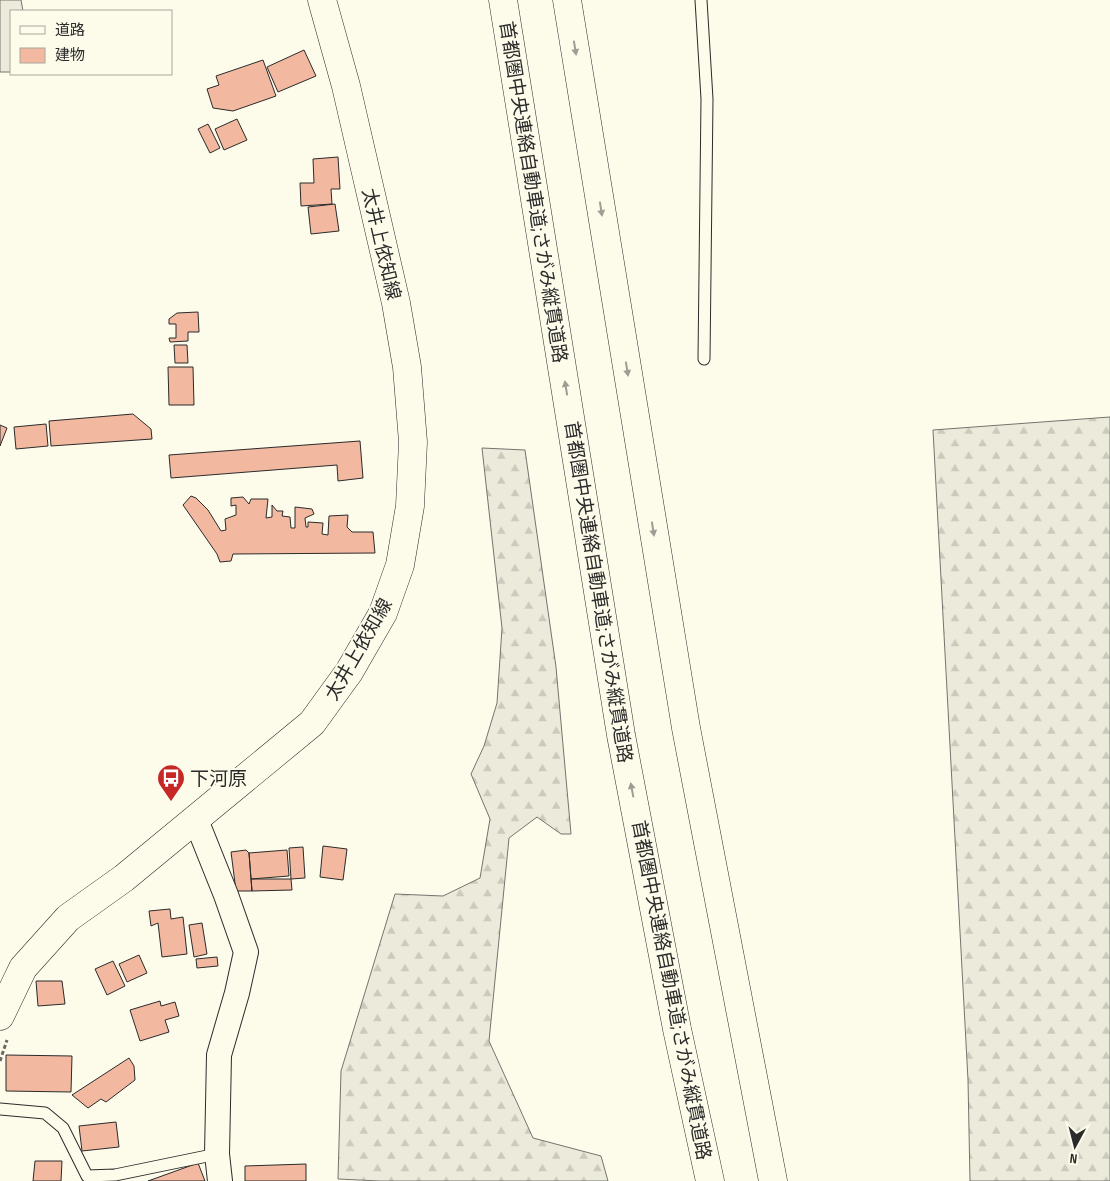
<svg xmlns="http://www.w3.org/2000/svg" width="1110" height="1181" font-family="'Sofia Sans Condensed','Noto Sans JP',sans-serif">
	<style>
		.grass { fill: #ecebdb; stroke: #74746e }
		.forest { fill: url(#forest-firs); stroke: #74746e }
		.building { fill: #f2b8a0; stroke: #2b2b2b }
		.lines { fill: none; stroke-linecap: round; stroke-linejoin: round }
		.lane-casing { stroke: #2b2b2b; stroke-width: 13 }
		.street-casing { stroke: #2b2b2b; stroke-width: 26 }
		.secondary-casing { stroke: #2b2b2b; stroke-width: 29 }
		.highway-casing { stroke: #2b2b2b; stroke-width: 29 }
		.path { stroke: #6a6964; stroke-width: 3; stroke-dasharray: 4 2.5; stroke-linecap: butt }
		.lane { stroke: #fdfbea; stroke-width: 11 }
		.street { stroke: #fdfbea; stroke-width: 24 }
		.secondary { stroke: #fdfbea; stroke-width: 28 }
		.highway { stroke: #fdfbea; stroke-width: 28 }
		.oneway { fill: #9e9d94 }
		.labels { text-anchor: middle; stroke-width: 4; stroke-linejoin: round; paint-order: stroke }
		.street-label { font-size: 19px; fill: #2b2b2b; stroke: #fdfbea }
		.poi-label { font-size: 19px; fill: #2b2b2b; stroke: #fdfbea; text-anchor: start }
	</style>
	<defs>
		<pattern id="forest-firs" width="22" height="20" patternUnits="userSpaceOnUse" patternTransform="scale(1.25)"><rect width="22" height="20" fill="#ecebdb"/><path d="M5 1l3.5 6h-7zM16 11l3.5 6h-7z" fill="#cbcabc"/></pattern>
	</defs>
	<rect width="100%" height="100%" fill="#fdfbea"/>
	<path class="grass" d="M0 0H21L23 11H11V72H0Z"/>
	<path class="forest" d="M1110 417V1181H970L968 1080 933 430Z
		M482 448 525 450 556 667 571 834H561L537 817 509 838 489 1041 533 1138 601 1156 608 1181H380L338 1179 341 1071 395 894 443 896 480 878 490 819 471 774 484 746 497 703 502 628Z"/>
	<path class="building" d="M304 50 316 76 278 92 267 67Z
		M263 60 276 96 233 111 213 108 207 89 219 85 216 76Z
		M237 119 247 140 224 150 215 129Z
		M208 124 220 148 210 153 198 129Z
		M338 157 340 189H331L332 204 301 206 300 183H314L313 159Z
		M335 204 339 231 311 234 308 207Z
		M198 312 199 332H188V341L170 342 169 338H176V324H169V319L177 313Z
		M174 345H187L188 363H175Z
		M168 367H193L194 405H169Z
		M133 414 151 429 152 439 51 446 49 421Z
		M46 424 48 446 16 449 14 427Z
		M0 425 7 428 0 446Z
		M360 441 363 478 338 481 337 465 171 478 169 455Z
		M191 496 196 498 208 510 221 531 226 530 225 519 236 515V505L231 506V498L243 497 249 504 251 499H268L266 518 272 517V505L277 511H283L282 516 290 517 291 528H295V507L312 509 314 514 305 518 306 527H308V522L323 523 322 534 328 535 329 516 348 515 347 527 352 532H373L375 553 233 554 231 561 220 562 217 554 183 505Z
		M323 846 347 849 343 880 320 877Z
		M303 847 305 878 291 879 289 848Z
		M246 850 249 853 252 891H236L231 852Z
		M287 850 289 876 251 879 249 853Z
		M251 879H291L292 890 252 891Z
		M170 909 171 919 183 917 187 954 162 957 158 923 151 926 149 911Z
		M202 923 207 954 194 957 189 925Z
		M139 955 147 973 127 982 119 964Z
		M217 957 218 966 197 968 196 959Z
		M113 961 125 986 107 995 95 969Z
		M36 981H62L65 1004 38 1006Z
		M160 1001 161 1006 175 1002 179 1016 165 1020 169 1032 140 1041 130 1010Z
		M6 1055 72 1056 71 1092 6 1091Z
		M129 1058 134 1066 135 1080 106 1102 101 1099 88 1108 72 1095Z
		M116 1122 119 1147 82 1151 79 1126Z
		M35 1161H62L61 1181H33Z
		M198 1163 205 1181H148Z
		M306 1164V1181H245V1166Z"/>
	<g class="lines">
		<g class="lane-casing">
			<path id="lane" d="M701 0 707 99 704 359
				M0 1109 45 1113 63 1128 87 1176 115 1175 217 1154"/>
		</g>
		<g class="street-casing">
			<path id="street" d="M196 820 226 895 246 952 237 993 219 1055 217 1154 220 1181"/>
		</g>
		<g class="secondary-casing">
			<path id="secondary" d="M0 1016 23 968 68 918 124 878 312 723 349 672 383 613 400 565 410 506 413 442 407 367 396 303 346 86 322 0"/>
		</g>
		<g class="highway-casing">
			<path id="highway" d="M503 0 621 735 677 1029 710 1181
				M567 0 686 728 773 1181"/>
		</g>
		<path class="path" d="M0 1061 7 1040"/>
		<use href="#lane" class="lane"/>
		<use href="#street" class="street"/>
		<use href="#secondary" class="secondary"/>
		<use href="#highway" class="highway"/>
	</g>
	<defs><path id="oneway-solid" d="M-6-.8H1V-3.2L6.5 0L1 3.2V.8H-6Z" transform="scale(1.25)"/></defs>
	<g class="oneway">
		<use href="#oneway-solid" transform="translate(575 48) rotate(81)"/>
		<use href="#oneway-solid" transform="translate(601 209) rotate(81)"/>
		<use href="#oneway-solid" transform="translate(627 369) rotate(81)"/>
		<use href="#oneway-solid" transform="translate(566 388) rotate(-99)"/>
		<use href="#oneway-solid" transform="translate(653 529) rotate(81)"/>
		<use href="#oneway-solid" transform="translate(632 790) rotate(-101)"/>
	</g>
	<defs>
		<g id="bus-pin" transform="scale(1.4375)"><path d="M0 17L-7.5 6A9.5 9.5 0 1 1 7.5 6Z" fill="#c62828" stroke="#fdfbea"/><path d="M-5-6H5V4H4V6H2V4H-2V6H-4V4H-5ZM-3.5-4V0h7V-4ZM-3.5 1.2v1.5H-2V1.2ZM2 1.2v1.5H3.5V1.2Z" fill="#fff"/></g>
	</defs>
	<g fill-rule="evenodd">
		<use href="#bus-pin" x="171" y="778"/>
	</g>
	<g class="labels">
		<g class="street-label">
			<text transform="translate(534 192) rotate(81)" y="7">首都圏中央連絡自動車道;さがみ縦貫道路</text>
			<text transform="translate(382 244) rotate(77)" y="7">太井上依知線</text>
			<text transform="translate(599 592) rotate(81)" y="7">首都圏中央連絡自動車道;さがみ縦貫道路</text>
			<text transform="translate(358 649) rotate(-60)" y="7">太井上依知線</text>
			<text transform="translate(672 990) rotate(79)" y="7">首都圏中央連絡自動車道;さがみ縦貫道路</text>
		</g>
		<g class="poi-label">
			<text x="190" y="785">下河原</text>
		</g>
	</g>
	<rect x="10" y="10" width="162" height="65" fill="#fdfbea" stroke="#a9a89e"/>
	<rect x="20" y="26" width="25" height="8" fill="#fdfbea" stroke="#a9a89e"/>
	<text x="55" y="35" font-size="15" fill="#2b2b2b">道路</text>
	<rect x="20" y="48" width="25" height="15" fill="#f2b8a0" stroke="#a9a89e"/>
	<text x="55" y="60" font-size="15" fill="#2b2b2b">建物</text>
	<g transform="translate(1075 1146) rotate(187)" stroke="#fdfbea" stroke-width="4" paint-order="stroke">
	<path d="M0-4L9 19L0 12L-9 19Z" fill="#2b2b2b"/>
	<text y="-8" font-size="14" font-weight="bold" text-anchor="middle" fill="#2b2b2b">N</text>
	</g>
</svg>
